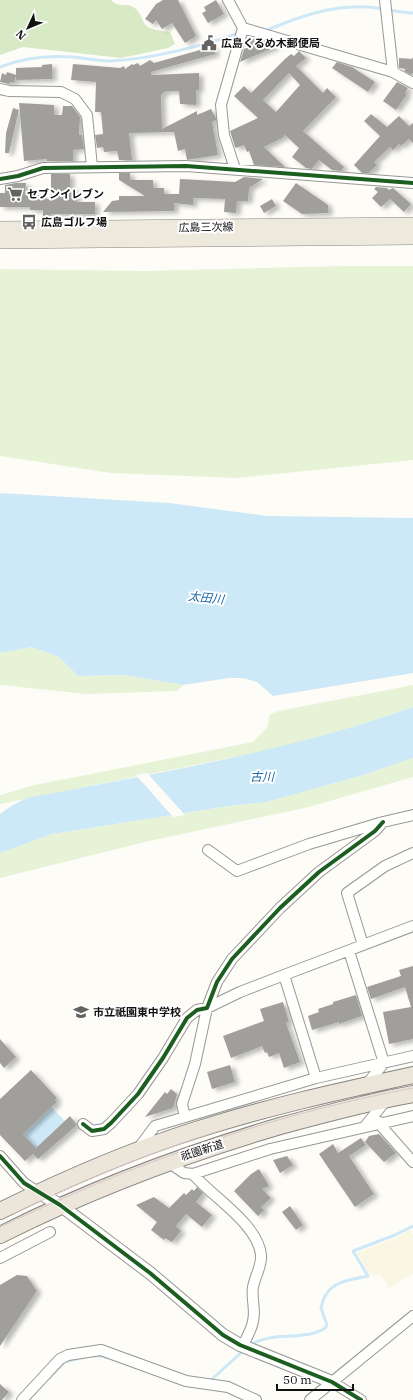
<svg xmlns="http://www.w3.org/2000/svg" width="413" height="1400" font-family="'IBM Plex Serif','Noto Sans JP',serif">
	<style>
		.farmland { fill: #f9f7e4 }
		.green { fill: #e7f3d7 }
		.forest { fill: #d8eac5 }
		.water { fill: #cde8f7 }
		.pier { fill: #fdfcf7 }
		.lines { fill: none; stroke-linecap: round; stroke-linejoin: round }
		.stream { stroke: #cde8f7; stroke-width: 3 }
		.building { fill: #a19f9c; fill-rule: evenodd; filter: url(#shadow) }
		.minor-casing { stroke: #979795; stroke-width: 12 }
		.tertiary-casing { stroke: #979795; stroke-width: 14 }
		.primary-casing { stroke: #858482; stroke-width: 16 }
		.trunk-casing { stroke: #858482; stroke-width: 18 }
		.minor { stroke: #fffffe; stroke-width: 10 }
		.tertiary { stroke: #fffffe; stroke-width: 12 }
		.primary { stroke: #ede9dc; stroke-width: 15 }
		.trunk { stroke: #ece5da; stroke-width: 16 }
		.tram { stroke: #d9c6c7; stroke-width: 1 }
		.cycleway-casing { stroke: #fff; stroke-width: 6 }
		.cycleway { stroke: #1b5e20; stroke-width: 4 }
		.labels { text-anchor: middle; stroke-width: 4; stroke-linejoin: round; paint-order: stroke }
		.poi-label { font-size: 11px; font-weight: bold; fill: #111; stroke: #fff; text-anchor: start }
		.street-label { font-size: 11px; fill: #111; stroke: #fff }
		.water-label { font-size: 12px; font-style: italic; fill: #1768a6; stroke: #fff }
	</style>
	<defs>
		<filter id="shadow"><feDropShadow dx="4.5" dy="2.5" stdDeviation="2" flood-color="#0004"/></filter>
	</defs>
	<rect width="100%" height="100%" fill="#fdfcf7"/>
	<path class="farmland" d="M410 1230 413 1235V1274L389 1288 380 1274 374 1276 369 1274 357 1253 396 1238Z"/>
	<path class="green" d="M342 266H413V460L237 478 111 473 0 456V269L144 271Z
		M32 647 59 657 78 676 125 675 183 685 177 691 87 694 0 685V652H5Z
		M413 685V707L332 734 275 749 0 804V795L35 785 253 742 267 728 270 714 279 711Z
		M413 758V777L305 808 149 841 0 878V853L52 834 235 805 266 802 360 776Z"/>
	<path class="forest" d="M0 0H111C121 9 125 2 133 7 142 12 141 22 148 27 153 30 164 31 170 32L175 44 168 48 121 58 23 47 0 55Z"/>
	<path class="water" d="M0 493 169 503 267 516 413 518V673L273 696 257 682 243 678H229L183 685 125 675 78 676 59 657 32 647 5 652H0Z
		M413 707V758L360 776 266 802 235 805 52 834 0 853V814L11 806 27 798C157 773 288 752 413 707Z
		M51 1107 65 1121 36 1148 23 1134Z"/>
	<path class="pier" d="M147 773 185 815 173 817 136 775Z"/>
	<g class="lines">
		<path class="stream" d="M265 31C298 17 331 5 367 7 382 8 397 12 413 13
			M0 67C23 58 47 55 72 57 84 58 98 61 111 61 150 59 199 47 236 34
			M252 1344C274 1331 307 1341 325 1328L327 1325 321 1308C326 1281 346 1281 368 1276L353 1251 395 1235 413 1226
			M93 1356H102L109 1358
			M48 1379 65 1362 85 1357
			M211 1380 243 1351"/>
	</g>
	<path class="building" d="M163 0H178L196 36 185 43 172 23 162 29 156 20 153 24 145 19 156 4Z
		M216 0 224 14 208 23 202 13 206 11 204 7Z
		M256 38 259 41 261 40 274 44 275 47 240 62 244 49 249 47 247 41Z
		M214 46 215 54 151 72V75L199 73V90H196V105L180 104 179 91H166L161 95 162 129 197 111V115L211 109 216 118V120L212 122 218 155 187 160 185 149 178 151 174 132 129 133 132 160H119L117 151 104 152 103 147 97 148 95 135 103 134 101 112H95L96 82 71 80 73 64 120 68 124 66 125 69 132 64 133 65 138 63 140 66 150 60 154 63Z
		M299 51 306 58 296 66 323 93 327 88 336 97 303 131 344 167 341 171 332 170 319 160 312 169 306 168 292 157 299 148 285 135 282 138 264 147 285 167 254 165 249 151 247 152 244 145 236 148 235 147 230 131 258 118 234 96 244 86 251 93 285 59 291 54 294 56ZM289 73 300 85 276 112 263 100Z
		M413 57V73L411 75 404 71 406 69 399 68V58L412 59Z
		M337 62 352 67 375 82 368 92 332 68Z
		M52 64V79L16 80V76L14 83 11 82 9 84 0 82 2 73 6 75 7 72 16 75V68L42 67V65Z
		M397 82 408 88 405 93 407 94 396 110 383 101Z
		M19 103 54 105V115H62L63 106H72L80 117 79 135H82L84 149 73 150V161H47V159L24 161Z
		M13 108 19 110 9 153H5L6 133Z
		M371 114 387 127 399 116 409 126 413 123V143L409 139 401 146 399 144 393 150 390 147 374 162 377 165 369 173H362L354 165 380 136 364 121Z
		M119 173H130V180H153V188H164V194H179L180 179 235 182 244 177 263 179 249 188 248 201H237L236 213 224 212 225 199 193 198V205L174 203V211L103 212 112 201 119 200V196H145L119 180Z
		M51 174H70V189H76V202H95V214H50V220H43V210H30V207H0V193H5V185L16 183H26L25 195H41L51 201Z
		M296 183 328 205V213L302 214 283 201Z
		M376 187 387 188 389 190 393 188 411 204 404 212 390 199 381 207 372 198 378 192 374 189Z
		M272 199 276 206 264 213 260 206Z
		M413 966V1039L389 1044 383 1012 411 1007 405 987 371 999 367 987 401 976 399 970Z
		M356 995 362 1016 339 1024V1022L312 1030 308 1016 319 1012 318 1009 333 1004V1002Z
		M283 1002 289 1022 286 1023 300 1062 284 1068 279 1053 269 1057 267 1052 265 1053 262 1046 231 1058 223 1036 264 1021 260 1009Z
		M0 1039 16 1057 4 1068 0 1063Z
		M230 1065 235 1082 212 1089 207 1072Z
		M31 1070 57 1098 55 1100 57 1102 23 1134 36 1148 70 1116 77 1125 38 1159 33 1154 25 1161 0 1135V1099Z
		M171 1089 177 1094 173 1108 145 1117 165 1092 167 1094Z
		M379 1134 396 1153 384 1162 365 1142 369 1136Z
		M361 1138 366 1145 349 1156 374 1194 355 1207 319 1154 333 1144 338 1153Z
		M287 1156 293 1165 280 1173 273 1160Z
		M259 1169 269 1186 262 1189 271 1198 261 1207 264 1210 258 1216 234 1191 251 1174Z
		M197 1187 203 1193 196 1202 212 1215 202 1227 186 1214 176 1226 181 1231 172 1242 165 1238 164 1240 151 1230 157 1222 136 1205 154 1197 169 1208 184 1193 186 1195 192 1189 194 1191Z
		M290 1206 303 1225 296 1230 282 1212Z
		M17 1275 27 1276 37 1291 0 1346V1285Z
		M0 1384 9 1392 2 1400H0Z"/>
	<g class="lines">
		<g class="minor-casing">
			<path id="minor" d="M228 0 243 28 221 105 224 135 235 169
				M385 0 393 72
				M243 28 393 72 413 83
				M0 89 9 91 61 92 75 99 87 115 92 167
				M0 179 18 176 43 168 186 166 413 183
				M208 850 237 871 309 844 383 822 413 815
				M363 945 347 893 385 866 413 853
				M349 951 384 1063 366 1085
				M316 1078 284 975 413 926
				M185 1117 182 1104 195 1064 207 1008 240 992 284 975
				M380 1122 382 1127 413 1162
				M83 1124 92 1131 104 1129 111 1123 138 1094 163 1058 187 1018 197 1010 207 1008 217 982 232 959 280 908 319 872 375 831 383 822
				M366 1125 387 1099
				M137 1150 155 1126 316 1078 413 1056
				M0 1156 24 1183 38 1192
				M168 1162 184 1173 193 1174 270 1149 413 1116
				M193 1174C212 1197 258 1224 261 1255 262 1266 255 1276 253 1287 251 1298 256 1310 253 1321 252 1329 246 1338 243 1346
				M0 1258 50 1232
				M332 1382 361 1400
				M22 1400 60 1359 68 1355 101 1350 186 1381 228 1387 256 1400
				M310 1400 413 1316"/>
		</g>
		<g class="tertiary-casing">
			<path id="tertiary" d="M38 1192 60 1205 150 1273 223 1335 240 1345 332 1382"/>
		</g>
		<g class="primary-casing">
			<path id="primary" d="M0 229 413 225
				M0 241 413 237"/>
		</g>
		<g class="trunk-casing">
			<path id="trunk" d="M0 1211C63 1180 129 1151 196 1130 267 1107 340 1091 413 1075
				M0 1235C91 1189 182 1155 280 1126 324 1114 368 1102 413 1094"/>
		</g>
		<use href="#minor" class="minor"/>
		<use href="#tertiary" class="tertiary"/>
		<use href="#primary" class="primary"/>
		<use href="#trunk" class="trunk"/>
		<path class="tram" d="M14 1214C81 1181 150 1152 222 1130
			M0 1227C133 1164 268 1115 413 1088"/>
		<g class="cycleway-casing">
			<path id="cycleway" d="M0 179 18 176 43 168 186 166 413 183
				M83 1124 92 1131 104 1129 111 1123 138 1094 163 1058 187 1018 197 1010 207 1008 217 982 232 959 280 908 319 872 375 831 383 822
				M0 1156 24 1183 60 1205 150 1273 223 1335 240 1345 332 1382 361 1400"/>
		</g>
		<use href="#cycleway" class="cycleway"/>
	</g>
	<defs>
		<g id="civic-bare" transform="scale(1.2)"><path d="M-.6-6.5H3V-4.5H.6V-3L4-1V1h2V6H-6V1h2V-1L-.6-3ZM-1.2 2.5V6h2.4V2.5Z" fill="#646362" stroke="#fff" stroke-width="2.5" paint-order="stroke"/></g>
		<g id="supermarket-bare" transform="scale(1.2)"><path d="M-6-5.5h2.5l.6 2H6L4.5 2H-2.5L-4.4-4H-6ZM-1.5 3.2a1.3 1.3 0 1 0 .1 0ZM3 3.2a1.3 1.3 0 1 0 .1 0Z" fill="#646362" stroke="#fff" stroke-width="2.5" paint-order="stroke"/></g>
		<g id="bus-bare" transform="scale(1.2)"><path d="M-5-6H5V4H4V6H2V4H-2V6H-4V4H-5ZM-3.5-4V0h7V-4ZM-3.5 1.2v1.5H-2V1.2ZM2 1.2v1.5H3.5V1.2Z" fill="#646362" stroke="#fff" stroke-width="2.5" paint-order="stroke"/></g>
		<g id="school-bare" transform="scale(1.2)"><path d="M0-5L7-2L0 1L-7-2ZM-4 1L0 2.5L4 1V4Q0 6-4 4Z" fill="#646362" stroke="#fff" stroke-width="2.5" paint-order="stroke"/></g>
	</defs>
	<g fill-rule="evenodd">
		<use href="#civic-bare" x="209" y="43"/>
		<use href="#supermarket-bare" x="15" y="194"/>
		<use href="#bus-bare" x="29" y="222"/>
		<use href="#school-bare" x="81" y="1012"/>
	</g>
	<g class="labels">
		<g class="poi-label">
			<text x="221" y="47">広島くるめ木郵便局</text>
			<text x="27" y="198">セブンイレブン</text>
			<text x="41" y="226">広島ゴルフ場</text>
			<text x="93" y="1016">市立祇園東中学校</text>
		</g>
		<g class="street-label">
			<text transform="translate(206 227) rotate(-1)" y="4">広島三次線</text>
			<text transform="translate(202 1150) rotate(-18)" y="4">祇園新道</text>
		</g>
		<g class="water-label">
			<text transform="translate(206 598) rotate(6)" y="4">太田川</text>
			<text x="262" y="781">古川</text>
		</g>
	</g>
	<g transform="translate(28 28) rotate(226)" stroke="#ffffff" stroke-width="3" paint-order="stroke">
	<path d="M0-3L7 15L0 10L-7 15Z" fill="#111111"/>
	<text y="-6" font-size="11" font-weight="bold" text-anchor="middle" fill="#111111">N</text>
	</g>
	<path d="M277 1384v6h76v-6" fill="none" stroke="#111111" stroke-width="2"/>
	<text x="283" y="1384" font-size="12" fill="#111111" stroke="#ffffff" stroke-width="3" paint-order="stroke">50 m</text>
</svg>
